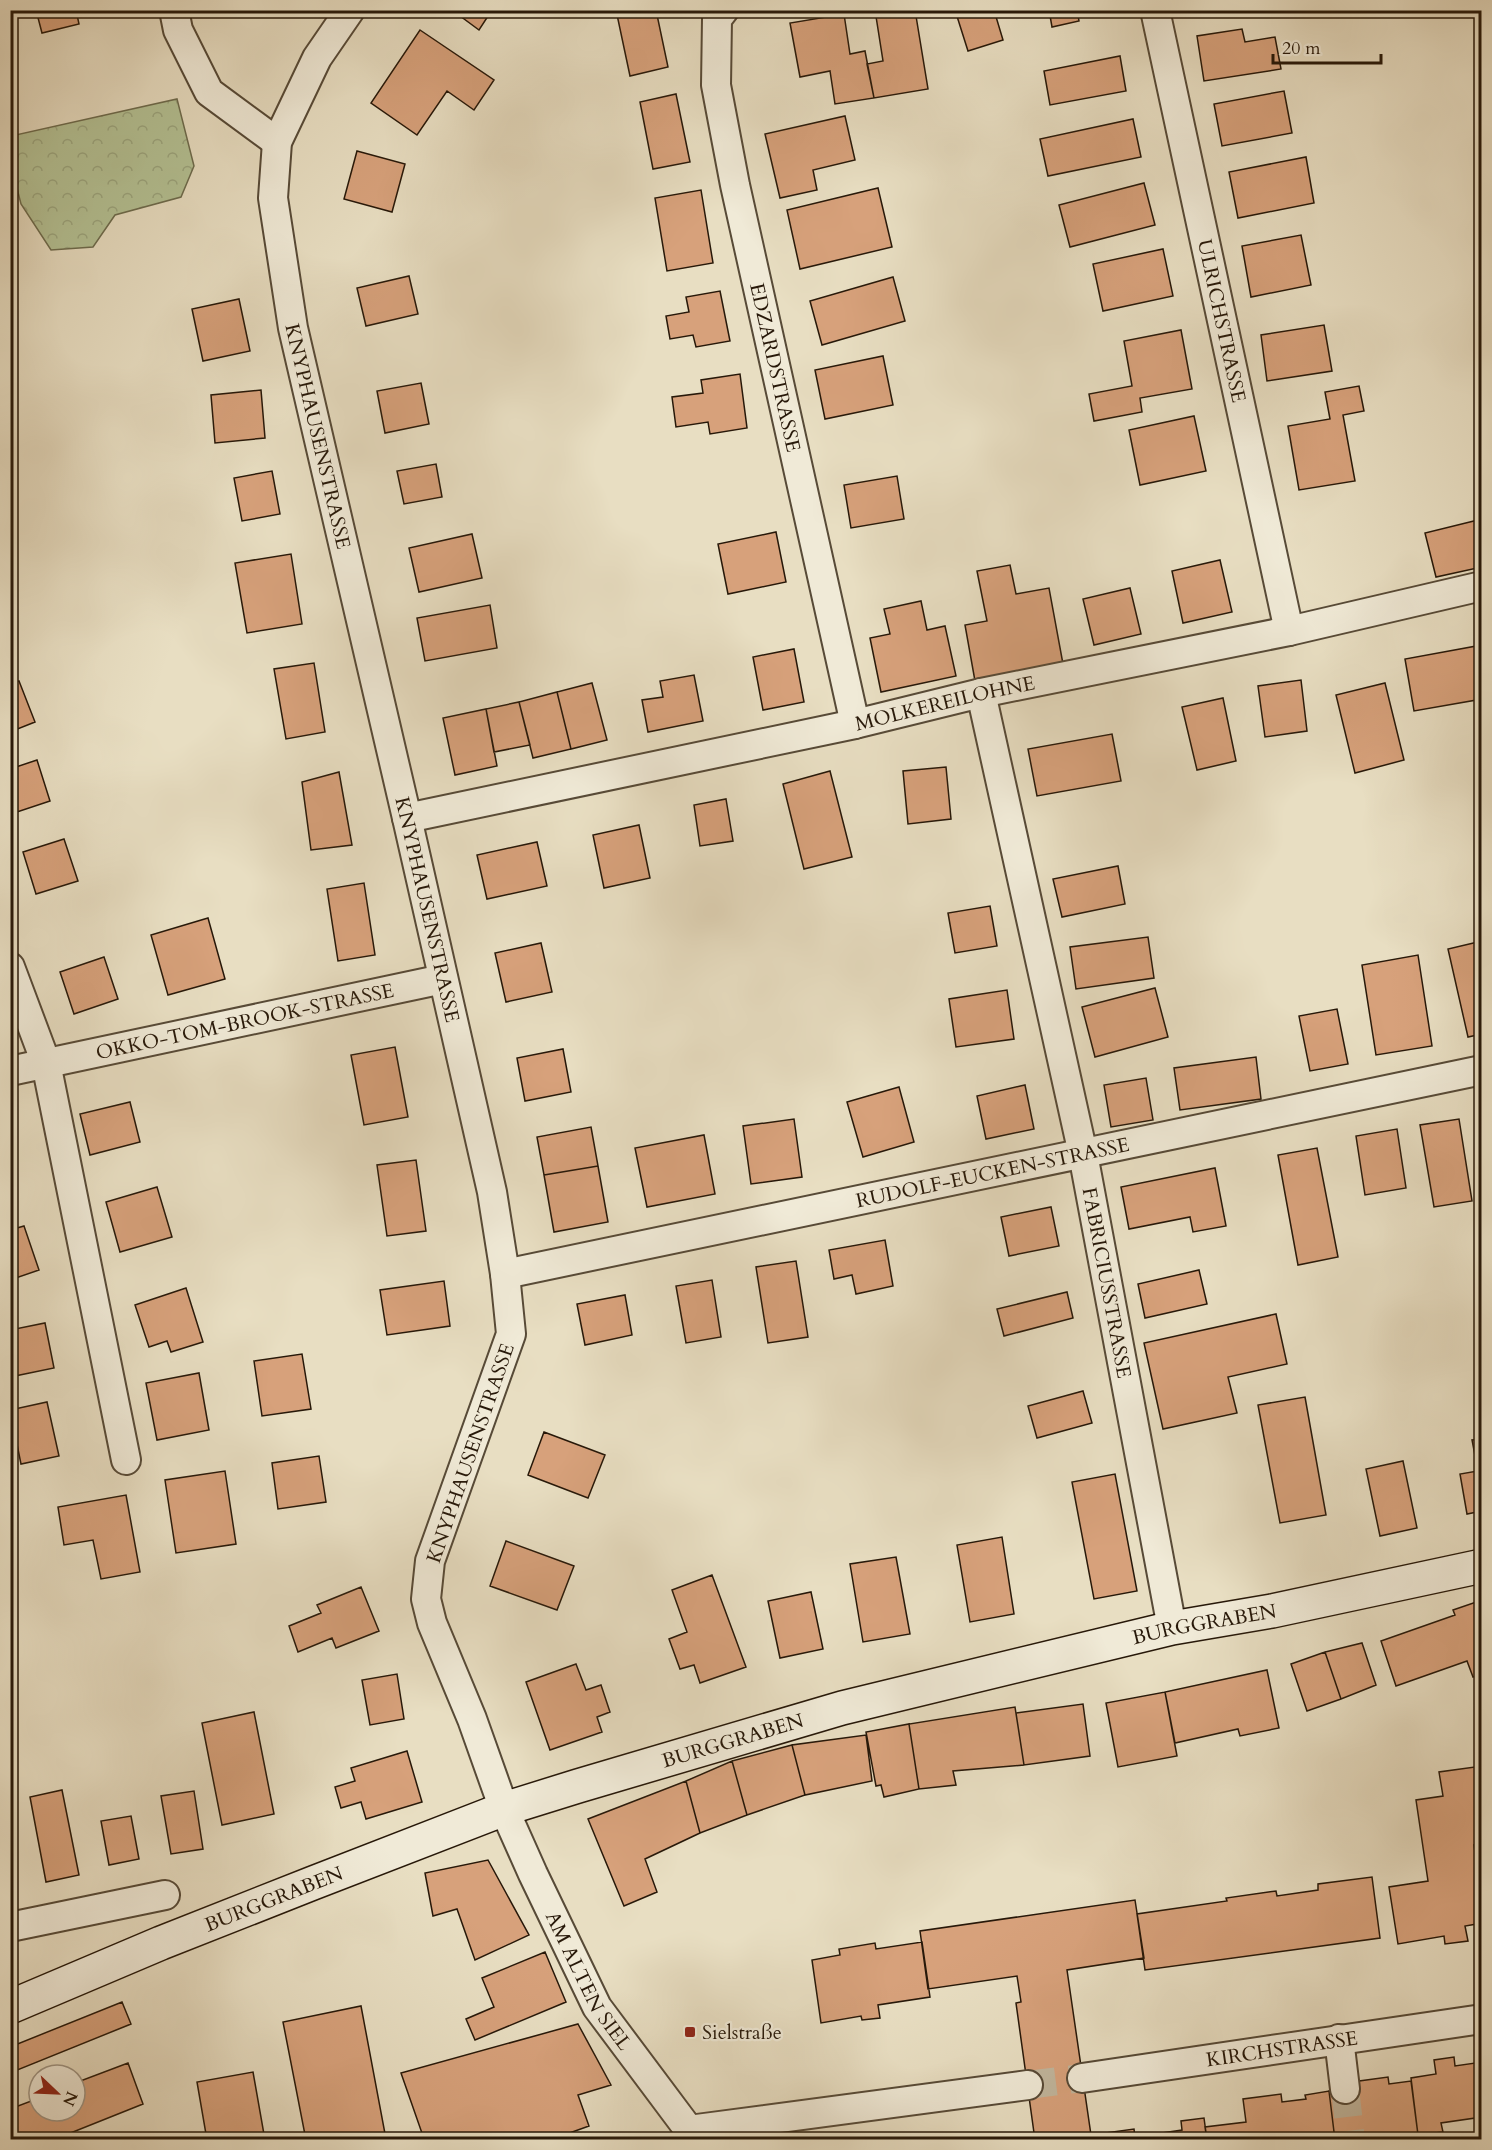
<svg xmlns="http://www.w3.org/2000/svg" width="1492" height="2150" font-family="Cardo,serif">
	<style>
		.forest { fill: url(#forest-crowns); stroke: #6e6c4e; stroke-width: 1.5 }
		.building { fill: #d7a17b; stroke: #271809; stroke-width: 1.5 }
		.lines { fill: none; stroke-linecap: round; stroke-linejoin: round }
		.minor-tunnel { stroke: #c1b69d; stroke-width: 28; stroke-dasharray: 28 14; stroke-linecap: butt }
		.minor-casing { stroke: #574a37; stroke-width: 32 }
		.secondary-casing { stroke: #271809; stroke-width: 36 }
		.minor { stroke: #f0ead7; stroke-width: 28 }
		.secondary { stroke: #f0ead7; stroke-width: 33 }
		.poi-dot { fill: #8f2418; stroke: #f0ead7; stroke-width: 2 }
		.labels { text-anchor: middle; stroke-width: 4.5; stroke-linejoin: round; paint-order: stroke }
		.street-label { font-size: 20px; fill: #271809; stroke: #f0ead7 }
		.poi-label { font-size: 20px; fill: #271809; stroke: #f0ead7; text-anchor: start }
	</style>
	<defs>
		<pattern id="forest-crowns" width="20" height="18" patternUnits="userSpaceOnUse" patternTransform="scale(1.5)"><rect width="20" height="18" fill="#b4c194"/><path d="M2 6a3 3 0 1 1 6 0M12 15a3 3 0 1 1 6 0" fill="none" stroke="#9ba57e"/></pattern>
	</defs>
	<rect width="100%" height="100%" fill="#e8dec2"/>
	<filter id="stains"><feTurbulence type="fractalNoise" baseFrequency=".00333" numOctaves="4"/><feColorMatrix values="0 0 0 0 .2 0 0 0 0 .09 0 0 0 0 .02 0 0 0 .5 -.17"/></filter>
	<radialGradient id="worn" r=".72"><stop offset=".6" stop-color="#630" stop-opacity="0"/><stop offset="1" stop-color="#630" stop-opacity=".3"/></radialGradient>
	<path class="forest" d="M177 99 194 166 181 197 115 215 93 247 51 250 21 204 11 165V136Z"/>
	<path class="building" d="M36 10H76L79 24 42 33Z
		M452 10H492L479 30Z
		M616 10H656L668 67 630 76Z
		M875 10H915L928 89 874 98 867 64 883 61Z
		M955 10H994L1003 40 968 51Z
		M1049 10H1077L1079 21 1052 27Z
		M1473 10H1482V48Z
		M844 14 850 54 865 51 874 98 835 104 830 71 800 77 790 23Z
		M1242 29 1245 42 1275 37 1281 69 1204 81 1197 36Z
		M420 30 494 80 474 110 447 91 417 135 371 103Z
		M1120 56 1126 91 1050 105 1044 71Z
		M1284 91 1292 133 1222 146 1214 104Z
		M676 94 690 162 653 169 640 102Z
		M845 116 855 160 813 170 817 190 780 198 765 134Z
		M1133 119 1141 157 1048 176 1040 139Z
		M357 151 405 164 392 212 344 199Z
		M1306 157 1314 203 1238 218 1229 172Z
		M1144 183 1155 225 1070 247 1059 205Z
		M878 188 892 247 800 269 787 210Z
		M701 190 713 263 667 271 655 198Z
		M1301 235 1311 285 1251 297 1242 246Z
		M1163 249 1173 296 1103 311 1093 264Z
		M409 276 418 314 366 326 357 288Z
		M893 277 905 321 822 345 810 301Z
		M720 291 730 341 696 347 693 335 670 339 666 316 689 312 686 297Z
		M239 299 250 351 203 361 192 309Z
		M1324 325 1332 371 1267 381 1261 335Z
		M1181 330 1192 389 1140 398 1142 412 1094 421 1089 394 1132 386 1124 341Z
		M883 356 893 405 825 419 815 370Z
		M740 374 747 428 710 434 708 422 676 427 672 397 703 393 701 380Z
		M421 383 429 424 385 433 377 391Z
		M1359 386 1364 411 1343 415 1355 481 1299 490 1288 426 1330 419 1325 392Z
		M261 390 265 438 215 443 211 395Z
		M1194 416 1206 471 1140 485 1129 430Z
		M436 464 442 497 404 504 397 471Z
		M272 471 280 514 242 521 234 478Z
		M897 476 904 519 851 528 844 485Z
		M1482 519V567L1436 577 1425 533Z
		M776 532 786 582 728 594 718 544Z
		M472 534 482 578 419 592 409 548Z
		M291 554 302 624 247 633 235 563Z
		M1220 560 1232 612 1183 623 1172 571Z
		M1010 565 1016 594 1049 588 1063 664 975 681 965 625 987 621 977 571Z
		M1130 588 1141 634 1094 645 1083 599Z
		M921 601 927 630 945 626 956 676 881 692 870 638 890 634 884 609Z
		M490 605 497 648 425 661 417 618Z
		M1482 645V699L1414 711 1405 659Z
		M794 649 804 702 763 710 753 657Z
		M314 663 325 732 286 739 274 669Z
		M694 675 703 721 648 732 642 700 663 697 660 681Z
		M1301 680 1307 731 1265 737 1258 686Z
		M19 681 35 722 10 732V684Z
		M592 683 607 740 571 749 557 692Z
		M1385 683 1404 760 1355 773 1336 695Z
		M557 692 571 749 533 758 519 702Z
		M1223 698 1236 761 1197 770 1182 707Z
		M519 702 530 745 494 752 486 709Z
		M486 709 497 766 455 775 443 718Z
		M1112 734 1121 781 1037 796 1028 749Z
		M37 760 50 801 11 814 10 769Z
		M946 767 951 819 908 824 903 771Z
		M830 771 852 857 804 869 783 784Z
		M339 772 352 845 311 850 302 782Z
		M726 799 733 841 700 846 694 805Z
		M639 825 650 878 604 888 593 835Z
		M64 839 78 881 36 894 23 852Z
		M537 842 547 886 487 899 477 855Z
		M1118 866 1125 904 1062 917 1053 879Z
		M364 883 375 955 338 961 327 889Z
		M990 906 997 946 955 953 948 913Z
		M208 918 225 979 168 995 151 935Z
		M1148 937 1154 978 1076 989 1070 947Z
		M1482 941V1034L1468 1037 1448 949Z
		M541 943 552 992 506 1002 495 953Z
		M1418 955 1432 1046 1376 1055 1362 965Z
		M104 957 118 999 74 1014 60 972Z
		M1155 988 1168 1037 1095 1057 1082 1007Z
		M1007 990 1014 1039 956 1047 949 999Z
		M1337 1009 1348 1064 1310 1071 1299 1016Z
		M395 1047 408 1117 364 1125 351 1055Z
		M563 1049 571 1092 525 1101 517 1058Z
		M1256 1057 1261 1099 1180 1110 1174 1068Z
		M1146 1078 1153 1120 1111 1127 1104 1085Z
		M1025 1085 1034 1129 986 1139 977 1096Z
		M899 1087 914 1142 863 1157 847 1102Z
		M130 1102 140 1142 90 1155 80 1114Z
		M794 1119 802 1177 751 1184 743 1126Z
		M1459 1119 1472 1201 1434 1207 1420 1125Z
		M591 1127 598 1166 544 1175 537 1137Z
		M1397 1129 1406 1188 1365 1195 1356 1136Z
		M704 1135 715 1194 647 1207 635 1148Z
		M1317 1148 1338 1257 1298 1265 1278 1155Z
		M416 1160 426 1231 387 1236 377 1165Z
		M10 1162 16 1182 10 1183Z
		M598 1166 608 1222 554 1232 544 1175Z
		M1215 1168 1226 1226 1193 1232 1190 1217 1129 1229 1121 1187Z
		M157 1187 172 1237 120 1252 106 1202Z
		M1051 1207 1059 1246 1009 1256 1001 1217Z
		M24 1226 39 1270 10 1280V1230Z
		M885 1240 893 1286 856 1294 852 1275 834 1279 829 1250Z
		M796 1261 808 1337 768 1343 756 1267Z
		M1199 1270 1207 1304 1145 1318 1138 1284Z
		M712 1280 721 1337 686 1343 676 1286Z
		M444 1281 450 1326 387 1335 380 1290Z
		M186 1288 203 1342 171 1352 167 1341 149 1347 135 1305Z
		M1067 1292 1073 1318 1004 1336 997 1309Z
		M625 1295 632 1335 585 1345 577 1304Z
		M1276 1314 1287 1364 1228 1377 1237 1413 1163 1429 1144 1343Z
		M45 1323 54 1368 10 1377V1330Z
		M302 1354 311 1409 262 1416 254 1361Z
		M199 1373 209 1430 157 1440 146 1383Z
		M1083 1391 1092 1423 1037 1438 1028 1406Z
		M1305 1397 1326 1515 1280 1523 1258 1405Z
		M47 1402 59 1456 21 1464 10 1410Z
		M544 1432 605 1455 588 1498 528 1475Z
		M1482 1439V1511L1467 1514 1460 1474 1478 1471 1472 1440Z
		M319 1456 326 1502 278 1509 272 1463Z
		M1403 1461 1417 1528 1380 1536 1366 1469Z
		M225 1471 236 1544 176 1553 165 1480Z
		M1115 1474 1137 1591 1094 1599 1072 1482Z
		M126 1495 140 1572 101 1579 93 1540 64 1545 58 1507Z
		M1002 1537 1014 1614 970 1622 957 1545Z
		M506 1541 574 1566 557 1610 490 1586Z
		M896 1557 910 1634 863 1642 850 1564Z
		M712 1575 746 1667 700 1683 694 1665 680 1669 669 1639 687 1632 672 1590Z
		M361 1587 379 1631 336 1648 332 1638 298 1652 289 1626 321 1613 317 1605Z
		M811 1592 823 1649 780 1658 768 1601Z
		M1482 1600V1674L1473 1677 1467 1661 1396 1686 1381 1641 1455 1615 1453 1610Z
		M1362 1643 1376 1685 1341 1699 1325 1652Z
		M1325 1652 1341 1699 1307 1711 1291 1664Z
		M576 1664 586 1690 601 1685 610 1712 597 1717 602 1732 550 1750 526 1682Z
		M1267 1670 1279 1728 1240 1736 1238 1729 1175 1743 1165 1692Z
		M397 1674 404 1719 370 1725 362 1680Z
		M1165 1692 1177 1756 1118 1767 1106 1703Z
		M1083 1704 1090 1756 1024 1765 1016 1713Z
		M1015 1707 1024 1765 953 1771 956 1785 919 1789 909 1724Z
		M254 1712 274 1814 222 1825 202 1723Z
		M909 1724 919 1789 884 1797 881 1785 876 1786 866 1732Z
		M866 1735 872 1781 805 1795 792 1745Z
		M792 1745 805 1795 747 1815 732 1761Z
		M407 1751 422 1802 366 1819 361 1802 341 1808 335 1787 355 1781 351 1768Z
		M732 1761 747 1815 700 1833 686 1781Z
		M1482 1766V1844L1474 1845 1476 1861 1482 1860V1923L1465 1926 1468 1941 1445 1944 1444 1936 1398 1944 1389 1887 1428 1881 1416 1800 1443 1796 1439 1772Z
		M686 1781 700 1833 645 1859 657 1892 624 1906 588 1819Z
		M62 1790 79 1875 46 1882 30 1797Z
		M194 1791 203 1849 171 1854 161 1796Z
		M131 1816 139 1859 109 1865 101 1821Z
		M10 1855 17 1888 10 1889Z
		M488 1860 529 1935 475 1960 457 1909 433 1916 425 1873Z
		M1372 1877 1380 1938 1145 1970 1137 1914 1227 1901 1226 1898 1276 1891 1277 1896 1318 1890V1884Z
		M1135 1900 1144 1958 1067 1970 1091 2135 1134 2129 1135 2137 1182 2130 1181 2121 1204 2118 1207 2140H1035L1016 2003 1021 2002 1017 1976 928 1989 920 1931Z
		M922 1942 930 1997 878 2005 880 2018 862 2020 861 2016 821 2023 812 1960 840 1955 839 1949 875 1943 876 1949Z
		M545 1952 566 2002 475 2040 466 2019 494 2007 482 1978Z
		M122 2002 131 2024 10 2073V2047Z
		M361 2006 386 2139 306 2140 283 2022Z
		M578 2024 611 2085 578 2095 589 2126 550 2140H412L411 2137 423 2136 401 2073Z
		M1454 2057 1455 2066 1482 2062V2117L1441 2123 1443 2132 1418 2135 1411 2078 1436 2074 1434 2060Z
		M128 2063 143 2104 53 2140H14L10 2131V2109L39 2098V2111H75V2083Z
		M253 2072 265 2140H207L197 2082Z
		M1388 2077 1389 2084 1411 2081 1418 2135 1392 2140H1335L1329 2091 1352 2088V2082Z
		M1329 2091 1335 2140H1207L1205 2127 1246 2122 1243 2099 1281 2094 1282 2102 1306 2099 1305 2095Z"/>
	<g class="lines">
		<path class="minor-tunnel" d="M1028 2085 1082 2078
			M1345 2089 1351 2140"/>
		<g class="minor-casing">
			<g id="minor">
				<path d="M174 10 178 30 209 92 277 142"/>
				<path id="s1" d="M350 10 317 58 277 142 273 198 293 328 407 818 492 1192 505 1274 511 1334 430 1561 426 1599 432 1623 472 1719 504 1809 533 1874 597 2007 689 2130 690 2140"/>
				<path id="s2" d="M724 10 717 19 716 85 735 185 855 724"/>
				<path id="s3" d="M1155 10 1289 631"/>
				<path id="s4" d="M981 693 1083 1154 1172 1628"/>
				<path id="s5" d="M407 818 855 724 981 693 1289 631 1482 586"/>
				<path d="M10 967 46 1063 126 1460"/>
				<path id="s6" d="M10 1071 443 979"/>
				<path id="s7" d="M505 1274 1482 1070"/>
				<path d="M10 1927 165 1895"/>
				<path d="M1339 2039 1345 2089"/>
				<path id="s8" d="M1082 2078 1482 2019"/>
				<path d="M689 2130 1028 2085"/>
			</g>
		</g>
		<g class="secondary-casing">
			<g id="secondary">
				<path id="s9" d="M10 2007 161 1943 313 1883 504 1809 578 1786 842 1708 1172 1628 1272 1611 1482 1566"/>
			</g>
		</g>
		<use href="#minor" class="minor"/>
		<use href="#secondary" class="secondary"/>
	</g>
	<rect class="poi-dot" x="684" y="2026" width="12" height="12" rx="3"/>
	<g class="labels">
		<g class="street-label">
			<text dy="7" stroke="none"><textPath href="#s3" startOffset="318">ULRICHSTRASSE</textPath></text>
			<text dy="7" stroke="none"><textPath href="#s2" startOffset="366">EDZARDSTRASSE</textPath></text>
			<text dy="7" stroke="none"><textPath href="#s1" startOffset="450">KNYPHAUSENSTRASSE</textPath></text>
			<text dy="7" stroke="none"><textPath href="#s5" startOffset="550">MOLKEREILOHNE</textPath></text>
			<text dy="7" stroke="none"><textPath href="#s1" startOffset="936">KNYPHAUSENSTRASSE</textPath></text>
			<text dy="7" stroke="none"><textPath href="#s6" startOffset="240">OKKO-TOM-BROOK-STRASSE</textPath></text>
			<text dy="7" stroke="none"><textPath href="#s7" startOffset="498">RUDOLF-EUCKEN-STRASSE</textPath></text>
			<text dy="7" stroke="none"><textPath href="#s4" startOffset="603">FABRICIUSSTRASSE</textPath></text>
			<text transform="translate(470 1453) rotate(-71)" y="7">KNYPHAUSENSTRASSE</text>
			<text dy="7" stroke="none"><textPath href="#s9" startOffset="1257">BURGGRABEN</textPath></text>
			<text dy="7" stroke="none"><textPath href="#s9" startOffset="771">BURGGRABEN</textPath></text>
			<text dy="7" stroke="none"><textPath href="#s9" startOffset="285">BURGGRABEN</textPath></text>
			<text dy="7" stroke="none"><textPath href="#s1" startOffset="2064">AM ALTEN SIEL</textPath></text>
			<text dy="7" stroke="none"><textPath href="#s8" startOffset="202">KIRCHSTRASSE</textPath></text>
		</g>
		<g class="poi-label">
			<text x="702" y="2039">Sielstraße</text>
		</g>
	</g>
	<rect width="1492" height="2150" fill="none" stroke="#e8dec2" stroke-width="36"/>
	<rect x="12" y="12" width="1468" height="2126" fill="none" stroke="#271809" stroke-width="3"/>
	<rect x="18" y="18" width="1456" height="2114" fill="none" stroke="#271809" stroke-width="1.5"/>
	<g transform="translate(57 2093) rotate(113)"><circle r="28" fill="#f0ead7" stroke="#a09685" stroke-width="1.5"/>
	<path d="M0-4.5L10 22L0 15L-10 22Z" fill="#8f2418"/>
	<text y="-9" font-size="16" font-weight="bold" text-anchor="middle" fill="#271809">N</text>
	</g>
	<path d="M1273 54v9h108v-9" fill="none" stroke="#271809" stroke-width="3"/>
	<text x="1282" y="54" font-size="18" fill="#271809" stroke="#f0ead7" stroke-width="4.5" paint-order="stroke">20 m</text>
	<rect width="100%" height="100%" filter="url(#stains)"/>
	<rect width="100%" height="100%" fill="url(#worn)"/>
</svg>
